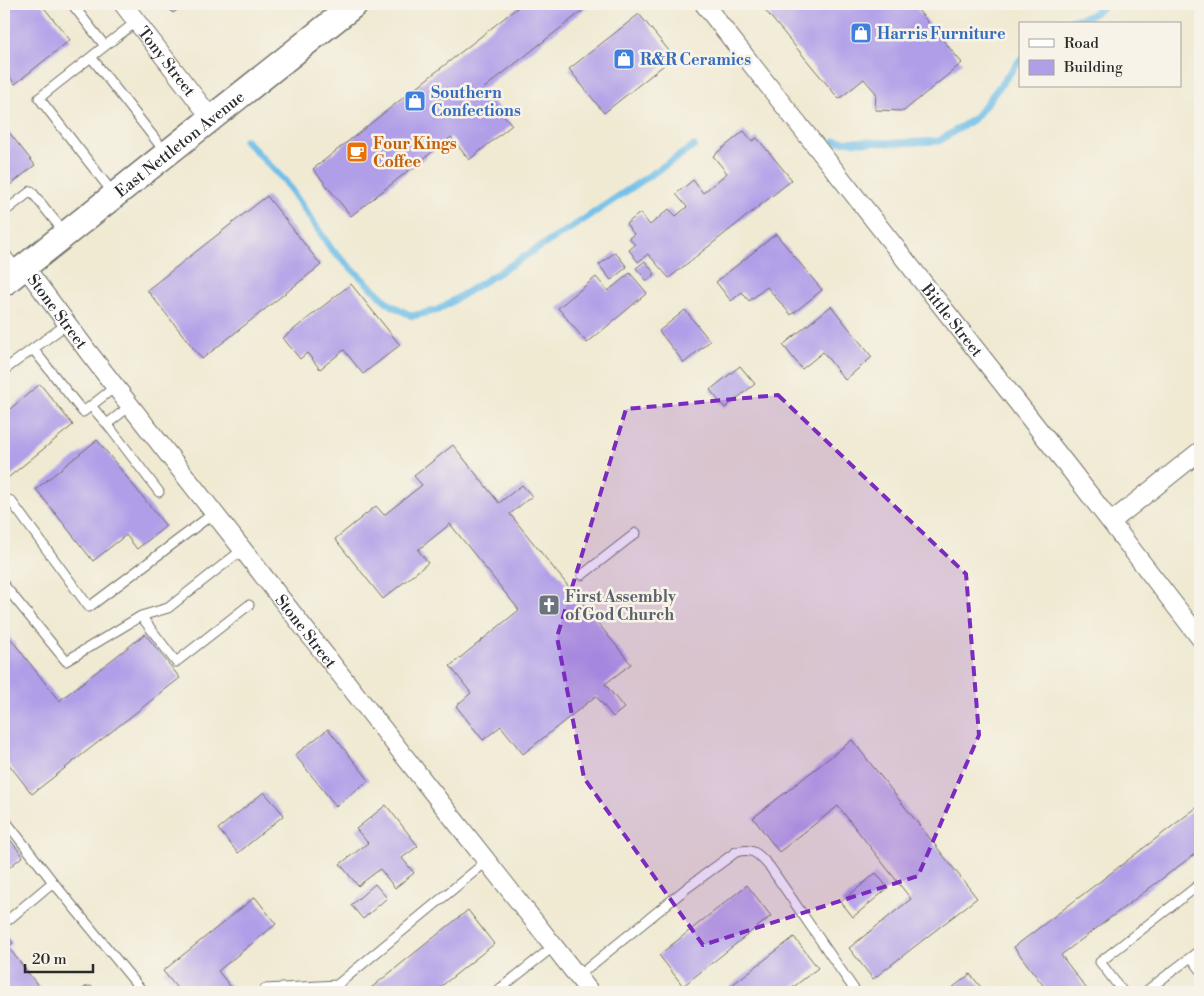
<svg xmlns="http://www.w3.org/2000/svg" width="1204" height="996" font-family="'Libre Bodoni',serif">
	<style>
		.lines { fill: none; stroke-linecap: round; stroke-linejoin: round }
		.stream { stroke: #6dbee8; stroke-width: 7 }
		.building { fill: #b09ee8 }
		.lane-casing { stroke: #706e66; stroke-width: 11 }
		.street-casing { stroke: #706e66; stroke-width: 20 }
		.secondary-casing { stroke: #706e66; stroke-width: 28 }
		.lane { stroke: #fff; stroke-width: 9 }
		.street { stroke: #fff; stroke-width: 18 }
		.secondary { stroke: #fff; stroke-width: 25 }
		.marked { fill: #7b2cbf; fill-opacity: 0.2; stroke: #7b2cbf; stroke-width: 4; stroke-dasharray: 10 6; stroke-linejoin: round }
		.labels { text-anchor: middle; stroke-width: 5; stroke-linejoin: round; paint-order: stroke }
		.shop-label { font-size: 16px; font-weight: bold; fill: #366cbe; stroke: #f7f3e8; text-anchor: start }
		.street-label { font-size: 16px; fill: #2b2b2b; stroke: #f7f3e8 }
		.food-label { font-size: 16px; font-weight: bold; fill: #c56008; stroke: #f7f3e8; text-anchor: start }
		.worship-label { font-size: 16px; font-weight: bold; fill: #5b616d; stroke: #f7f3e8; text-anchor: start }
	</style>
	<rect width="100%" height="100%" fill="#f7f3e8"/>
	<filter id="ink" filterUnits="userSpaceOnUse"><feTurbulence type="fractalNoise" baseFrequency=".02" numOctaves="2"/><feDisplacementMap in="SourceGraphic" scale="10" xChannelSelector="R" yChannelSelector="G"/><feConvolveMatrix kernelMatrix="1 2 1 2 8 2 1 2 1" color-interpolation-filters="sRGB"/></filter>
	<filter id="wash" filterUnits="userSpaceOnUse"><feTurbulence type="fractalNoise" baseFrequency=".0096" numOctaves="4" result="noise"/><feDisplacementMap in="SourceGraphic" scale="20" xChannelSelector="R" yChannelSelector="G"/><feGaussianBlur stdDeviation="1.12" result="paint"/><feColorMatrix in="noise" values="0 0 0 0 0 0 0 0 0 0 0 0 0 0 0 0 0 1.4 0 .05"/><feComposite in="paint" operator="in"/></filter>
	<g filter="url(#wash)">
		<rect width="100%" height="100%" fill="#f0ead3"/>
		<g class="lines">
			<path class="stream" d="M1056 24 1089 16 1107 4
				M245 140 285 181 332 250 389 304 412 316 438 310 577 224 694 146
				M835 141 896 143 939 141 975 118 1020 60"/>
		</g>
		<g id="blocks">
			<path class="building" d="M8 4H41L70 40 15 84 4 70V7Z
				M165 4H185L173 13Z
				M522 4H591L483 89 512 125 469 160 451 137 351 216 313 169Z
				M760 4H913L962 63 904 111 875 110 876 93 864 79 839 99Z
				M639 14 674 57 604 113 569 69Z
				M4 126 35 165 4 190Z
				M744 131 752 141 757 138 792 180 669 278 648 254 638 262 629 250 635 245 629 238 634 234 626 224 640 213 650 225 669 209 676 216 687 207 676 194 693 180 703 193 727 173 713 156Z
				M267 196 321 265 202 359 147 290Z
				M776 234 822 290 791 315 767 287 749 301 742 292 731 301 716 282Z
				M615 252 627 267 611 280 599 265Z
				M645 261 655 274 647 281 636 268Z
				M630 273 647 293 587 343 558 308 596 277 608 291Z
				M351 284 400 345 363 374 344 350 320 369 307 353 300 359 283 338Z
				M831 306 872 357 845 380 823 352 802 369 783 345Z
				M685 310 710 341 684 363 659 331Z
				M740 366 755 384 725 408 710 390Z
				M40 384 73 425 4 481V414Z
				M97 440 166 526 137 549 126 535 93 561 36 489Z
				M453 445 499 503 522 485 532 496 510 514 631 664 605 684 624 708 613 717 596 696 523 754 501 726 483 740 456 706 471 693 450 666 519 610 450 524 418 550 428 563 383 599 335 539 376 506 384 515 422 485 414 476Z
				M4 630 59 701 145 634 180 678 32 794 4 758Z
				M328 729 369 780 336 806 295 755Z
				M852 740 977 898 873 979 849 948 911 899 838 806 779 852 753 818Z
				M264 792 284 815 238 853 218 829Z
				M386 805 418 846 402 858 414 873 395 888 380 869 358 886 340 864 368 843 356 829Z
				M1200 805V850L1061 955 1089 992H1048L1014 947Z
				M4 832 23 856 4 872Z
				M876 873 888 888 853 917 841 902Z
				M375 884 387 898 363 919 351 905Z
				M747 885 771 916 683 986 659 955Z
				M255 897 276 924 218 971 235 992H180L163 971Z
				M468 910 494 944 434 992H366Z
				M4 931 13 943 8 947 43 992H4Z
				M794 937 818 968 787 992H723Z
				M970 974 985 992H947Z"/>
		</g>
	</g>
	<g filter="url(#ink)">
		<use href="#blocks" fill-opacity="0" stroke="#706e66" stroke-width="1"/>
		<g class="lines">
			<g class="lane-casing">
				<path id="lane" d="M72 4 105 46 137 21
					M105 46 39 98 113 193
					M91 57 166 153
					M4 212 31 191 64 232
					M4 252 17 269
					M33 349 83 412 115 387
					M4 370 67 324
					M91 406 107 424
					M130 406 107 424 159 492
					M4 498 11 501 89 607 214 513
					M582 575 636 533
					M4 585 66 661 141 616 168 608 242 550
					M141 616 176 662 249 605
					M4 819 53 882 8 920
					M53 882 143 992
					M1191 957 1200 969
					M578 976 688 887 736 852C754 847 759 855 770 867L856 992
					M265 989 337 985 487 861
					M87 992 89 991
					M496 992 554 946
					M1123 992 1100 962 1200 884
					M1145 992 1200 950"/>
			</g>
			<g class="street-casing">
				<g id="street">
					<path id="s1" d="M123 4 211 118"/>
					<path id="s2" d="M704 4 1069 468 1200 638"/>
					<path id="s3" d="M25 267 89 353 426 784 590 992"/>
					<path d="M1111 522 1200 451"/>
				</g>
			</g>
			<g class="secondary-casing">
				<g id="secondary">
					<path id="s4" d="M4 283 355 4"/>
				</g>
			</g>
			<use href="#lane" class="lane"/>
			<use href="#street" class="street"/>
			<use href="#secondary" class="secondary"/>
		</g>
	</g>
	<path class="marked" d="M778 395 966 574 979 735 918 876 703 945 584 778 557 637 626 409Z"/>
	<defs>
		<g id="shop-square" transform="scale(1.125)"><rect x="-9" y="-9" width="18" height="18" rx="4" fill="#3f7fe0" stroke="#f7f3e8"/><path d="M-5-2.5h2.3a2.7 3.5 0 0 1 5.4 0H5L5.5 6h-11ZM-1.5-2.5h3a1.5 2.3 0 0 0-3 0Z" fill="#fff"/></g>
		<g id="cafe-square" transform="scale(1.125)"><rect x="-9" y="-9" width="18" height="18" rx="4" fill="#e8710a" stroke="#f7f3e8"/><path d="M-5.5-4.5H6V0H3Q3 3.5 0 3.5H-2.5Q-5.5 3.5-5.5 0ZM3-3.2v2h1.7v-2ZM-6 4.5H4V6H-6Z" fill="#fff"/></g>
		<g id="church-square" transform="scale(1.125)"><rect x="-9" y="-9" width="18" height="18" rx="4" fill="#6b7280" stroke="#f7f3e8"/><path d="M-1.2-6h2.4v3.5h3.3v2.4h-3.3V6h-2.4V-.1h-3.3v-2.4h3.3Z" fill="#fff"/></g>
	</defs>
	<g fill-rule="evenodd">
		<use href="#shop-square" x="861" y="33"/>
		<use href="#shop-square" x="624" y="59"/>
		<use href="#shop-square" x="415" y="101"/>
		<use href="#cafe-square" x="357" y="152"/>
		<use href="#church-square" x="549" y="605"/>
	</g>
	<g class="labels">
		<g class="shop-label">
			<text x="877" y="39">Harris Furniture</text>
			<text x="640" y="65">R&amp;R Ceramics</text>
			<text x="431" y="98">Southern<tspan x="431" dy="18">Confections</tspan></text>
		</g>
		<g class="street-label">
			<text dy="6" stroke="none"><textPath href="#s1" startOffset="72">Tony Street</textPath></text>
			<text dy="6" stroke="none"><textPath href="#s4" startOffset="224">East Nettleton Avenue</textPath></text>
			<text dy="6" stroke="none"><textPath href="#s3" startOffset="55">Stone Street</textPath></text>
			<text dy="6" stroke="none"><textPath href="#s2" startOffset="402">Bittle Street</textPath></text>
			<text dy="6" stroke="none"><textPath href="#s3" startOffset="460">Stone Street</textPath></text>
		</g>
		<g class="food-label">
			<text x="373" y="149">Four Kings<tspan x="373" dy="18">Coffee</tspan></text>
		</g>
		<g class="worship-label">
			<text x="565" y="602">First Assembly<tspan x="565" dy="18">of God Church</tspan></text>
		</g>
	</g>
	<rect width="1204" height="996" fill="none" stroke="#f7f3e8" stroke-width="20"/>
	<rect x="1019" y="22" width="162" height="65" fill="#f7f3e8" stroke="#a5a39c"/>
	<rect x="1029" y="39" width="25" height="8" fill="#ffffff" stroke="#a5a39c"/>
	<text x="1064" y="48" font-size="15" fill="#2b2b2b">Road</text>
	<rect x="1029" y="60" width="25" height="15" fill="#b09ee8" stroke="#a5a39c"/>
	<text x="1064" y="72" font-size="15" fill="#2b2b2b">Building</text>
	<path d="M25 964v8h68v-8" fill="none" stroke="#2b2b2b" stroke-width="2.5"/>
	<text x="32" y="964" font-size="15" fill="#2b2b2b" stroke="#f7f3e8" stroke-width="4" paint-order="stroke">20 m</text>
</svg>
